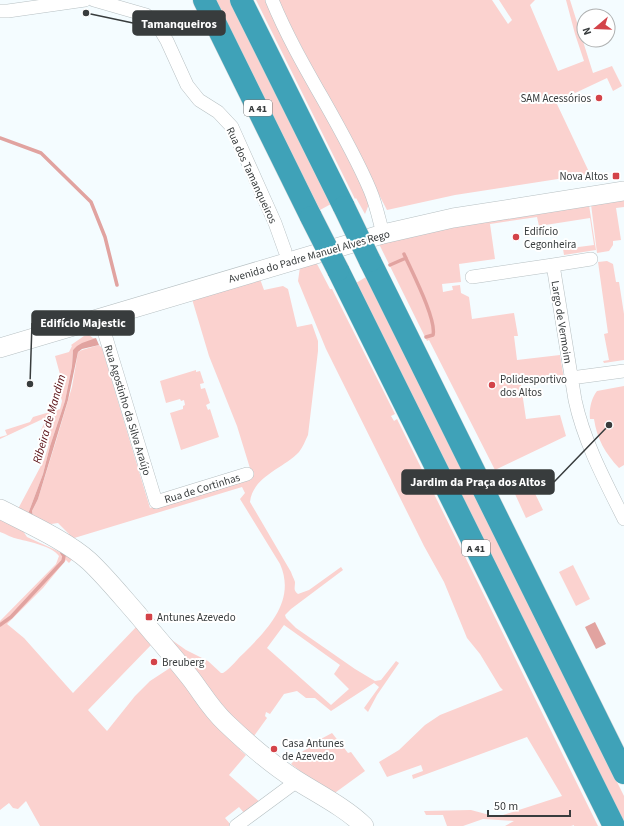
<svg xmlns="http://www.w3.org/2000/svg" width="624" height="826" font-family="'Source Sans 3',sans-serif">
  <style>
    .green { fill: #fbd2cf; fill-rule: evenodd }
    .water { fill: #e1a3a0 }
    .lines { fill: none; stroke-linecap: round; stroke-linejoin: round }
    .stream { stroke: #e1a3a0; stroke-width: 3.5 }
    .street-casing { stroke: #b7c0c3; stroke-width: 14 }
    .secondary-casing { stroke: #b7c0c3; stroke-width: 20 }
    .highway-casing { stroke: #d7d8d8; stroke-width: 23 }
    .street { stroke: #fff; stroke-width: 13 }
    .secondary { stroke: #fff; stroke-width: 19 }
    .highway { stroke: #3fa2b8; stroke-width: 22 }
    .highway-bridge-casing { stroke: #d7d8d8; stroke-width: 23; stroke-linecap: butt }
    .highway-bridge { stroke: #3fa2b8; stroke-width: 22 }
    .poi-dot { fill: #d34349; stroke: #fff; stroke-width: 1.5 }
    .labels { text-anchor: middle; stroke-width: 4; stroke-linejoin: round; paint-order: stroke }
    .shield { fill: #fff; stroke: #747677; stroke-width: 1 }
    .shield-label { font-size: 10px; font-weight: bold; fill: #383c3d }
    .poi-label { font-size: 11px; fill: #383c3d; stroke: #fff; text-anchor: start }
    .street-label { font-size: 11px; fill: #383c3d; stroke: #fff }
    .water-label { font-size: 12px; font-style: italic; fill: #5a1116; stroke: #fff }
    .leader { fill: none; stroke: #383c3d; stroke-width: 1.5 }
    .callout-dot { fill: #383c3d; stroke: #fff; stroke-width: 1.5 }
    .callout { fill: #383c3d; stroke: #383c3d; stroke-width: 1.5 }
    .callout-label { font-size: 12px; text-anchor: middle; font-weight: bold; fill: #fff }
  </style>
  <rect width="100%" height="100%" fill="#f4fcff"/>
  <path class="green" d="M216 0H230L331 204 320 210Z
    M256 0H268L353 162 369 204 365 214 356 198 355 199Z
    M277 0H492L508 24 512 20 499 0H535L530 5 558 71 584 61 575 34 566 0H570L593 73 612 66 622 86 613 91 607 78 556 102 590 174 455 195 387 210Z
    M624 200V207L616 208 621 240 613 241V245L609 251 597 253 591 204Z
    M589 205 596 250 564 255 563 249 594 245 590 218 539 226 537 217 490 224 495 259 459 264 461 282 442 284 443 292 453 290 452 286 460 285 461 293 469 297 472 319 514 313 518 336H514L517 360 560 355 564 379 521 385 526 419 560 415 566 436 495 470 429 340 427 341 379 244 438 229Z
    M607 261 613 264 616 282H619L624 314V360L604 363 603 361 609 360 604 334 608 333 598 262Z
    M316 262 330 289H332L395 414 391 416 394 421 397 419 598 826H574V825L571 826H505L514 821 483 819 463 826H447L443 815H426L424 811 471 810 497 817 562 796 527 737 413 779 412 775 423 771 421 765 387 777 379 762 399 750 425 725 440 715 503 690 500 687 480 654 467 638 444 582 424 546 326 349 298 281 300 267Z
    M366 277 624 796V824L356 283Z
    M260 279 264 290 283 286 288 289 297 327 312 324 318 341V351L308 435C305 441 303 447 299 452 283 469 253 476 250 502L291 572C292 575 294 579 295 582 295 588 293 590 298 594L309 590 341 567 343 570 291 609 285 615 286 618 296 628 355 669 375 681 381 680 396 661 399 663 377 695 368 712 364 708 379 687 374 683 331 711 315 698H306L297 691 284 694 270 714 266 712 265 716 267 718 251 740 221 711 169 638 186 650 208 661 221 673H223C231 668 238 658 245 652 269 628 296 600 280 564L240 499 245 493 242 487 71 539 68 536 69 534 58 523 51 524 33 517 32 511 38 499 56 441 72 387 78 352 82 350 99 345 102 348 150 508 253 478 237 426 209 356 192 299ZM284 625 340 665 334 674 349 689 331 705 267 648Z
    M89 335 93 338H96L73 350 72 366 65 401 50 446 43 474 28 514 18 509 44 460 49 444 41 440 45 432 41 430 47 417 0 439V437L7 435 5 430 30 422 33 417 60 409 62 401 59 390 61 389 58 380 61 378 55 356 69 352 72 346 71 345 84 336Z
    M196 370V372L200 371 204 383 200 384 201 389 205 388 210 403 206 405 208 410 210 409 219 437 181 450 170 413 183 409V406L185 405 184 400 181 401 180 399 166 403 160 381Z
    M624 386V465L619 468C605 453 597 439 594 419H590C589 409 591 399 597 391Z
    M526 475 543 510 526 518 510 483Z
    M0 518 21 528 27 537 60 552 62 554 74 557 69 563 66 560 43 588 7 624 24 638 73 693 138 625 153 643 88 710 107 731 135 696 150 681 173 666 241 745 240 750 246 755 229 775 261 803 245 814 239 807 225 818 231 825 230 826H40L26 801 18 809 13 808 9 803 0 810V621L56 564 59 556C52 546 30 542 18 539 12 538 6 534 0 532Z
    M573 565 590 599 576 606 559 572Z
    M332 733 348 753 351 752 365 771 332 795 291 764 303 751 307 749 306 747Z"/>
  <path class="water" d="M96 338 99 345 82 349 78 352 68 400 38 499 32 511 33 517 28 514 43 474 50 446 65 401 72 366 73 350 77 346 82 343Z
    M595 622 606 644 596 649 585 627Z"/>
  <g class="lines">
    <path class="stream" d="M0 138 41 153 91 202 105 237 117 285
      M404 254C411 270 437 320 433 335L426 337
      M390 265 406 258
      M120 332 123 330 125 326
      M0 625 11 617 63 561 64 556 62 553"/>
    <defs>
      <path id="street" d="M94 0 146 15 158 26 167 41 187 85 199 100 218 112 232 127 275 223 285 251
        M272 0C299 66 342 124 370 190 376 204 379 219 383 234
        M0 11H8L85 0
        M553 265 591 259
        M472 277 553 265 575 400C584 442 605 481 624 519
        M100 318 156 502 247 474
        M571 378 624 371
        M236 826 297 781"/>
      <path id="secondary" d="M0 348 383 234 453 218 624 191
        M0 509C27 523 67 541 89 561 107 578 122 597 138 615 156 637 175 658 192 680 204 696 211 709 226 723 248 744 271 764 296 780 318 794 346 808 364 826"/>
      <path id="highway" d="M204 0 311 217
        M241 0 344 207
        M370 261 624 773
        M338 270 614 826"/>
    </defs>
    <use href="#street" class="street-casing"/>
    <use href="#secondary" class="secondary-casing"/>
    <use href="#highway" class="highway-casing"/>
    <use href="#street" class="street"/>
    <use href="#secondary" class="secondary"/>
    <use href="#highway" class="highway"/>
    <defs>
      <path id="highway-bridge" d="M344 207 370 261
        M311 217 338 270"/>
    </defs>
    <use href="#highway-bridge" class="highway-bridge-casing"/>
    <use href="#highway-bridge" class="highway-bridge"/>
  </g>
  <g class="poi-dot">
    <circle cx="599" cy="98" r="4"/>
    <rect x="612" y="172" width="8" height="8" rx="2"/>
    <circle cx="516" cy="237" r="4"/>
    <circle cx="492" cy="385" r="4"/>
    <rect x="145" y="613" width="8" height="8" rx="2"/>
    <circle cx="154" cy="662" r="4"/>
    <circle cx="274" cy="749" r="4"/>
  </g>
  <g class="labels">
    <g class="shield">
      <rect x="244" y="100" width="28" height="16" rx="3"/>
      <rect x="462" y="540" width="28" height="16" rx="3"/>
    </g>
    <g class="shield-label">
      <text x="258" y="112">A 41</text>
      <text x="476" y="552">A 41</text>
    </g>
    <g class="poi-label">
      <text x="591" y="102" text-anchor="end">SAM Acessórios</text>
      <text x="608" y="180" text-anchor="end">Nova Altos</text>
      <text x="524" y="235">Edifício<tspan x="524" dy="13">Cegonheira</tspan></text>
      <text x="500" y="383">Polidesportivo<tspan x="500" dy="13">dos Altos</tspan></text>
      <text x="157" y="621">Antunes Azevedo</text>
      <text x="162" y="666">Breuberg</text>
      <text x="282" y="747">Casa Antunes<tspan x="282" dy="13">de Azevedo</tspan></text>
    </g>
    <g class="street-label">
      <text transform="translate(252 175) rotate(65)" y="4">Rua dos Tamanqueiros</text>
      <text transform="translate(309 256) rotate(-16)" y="4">Avenida do Padre Manuel Alves Rego</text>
      <text transform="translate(562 322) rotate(81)" y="4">Largo de Vermoim</text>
      <text transform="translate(128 410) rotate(73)" y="4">Rua Agostinho da Silva Araújo</text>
      <text transform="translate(202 488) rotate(-17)" y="4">Rua de Cortinhas</text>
    </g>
    <g class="water-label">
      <text transform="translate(49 419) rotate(-74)" y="4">Ribeira de Mandim</text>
    </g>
  </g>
  <path class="leader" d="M86 13L133 23M30 384L32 323M609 425L554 482"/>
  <g class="callout-dot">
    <circle cx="86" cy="13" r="4"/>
    <circle cx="30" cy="384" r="4"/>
    <circle cx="609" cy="425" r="4"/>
  </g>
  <g class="callout">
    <rect x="133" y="11" width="92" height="24" rx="4"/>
    <rect x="32" y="311" width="102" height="24" rx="4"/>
    <rect x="402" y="470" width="152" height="24" rx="4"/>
  </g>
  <g class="callout-label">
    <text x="179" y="28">Tamanqueiros</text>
    <text x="83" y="327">Edifício Majestic</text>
    <text x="478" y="486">Jardim da Praça dos Altos</text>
  </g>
  <g transform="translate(596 28) rotate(251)"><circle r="19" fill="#ffffff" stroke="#afb1b1"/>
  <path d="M0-3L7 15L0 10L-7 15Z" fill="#d34349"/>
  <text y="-6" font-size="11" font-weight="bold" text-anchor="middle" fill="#383c3d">N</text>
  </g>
  <path d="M488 810v6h82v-6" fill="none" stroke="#383c3d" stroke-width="2"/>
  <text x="494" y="810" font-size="12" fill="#383c3d" stroke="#ffffff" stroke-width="3" paint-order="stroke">50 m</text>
</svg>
